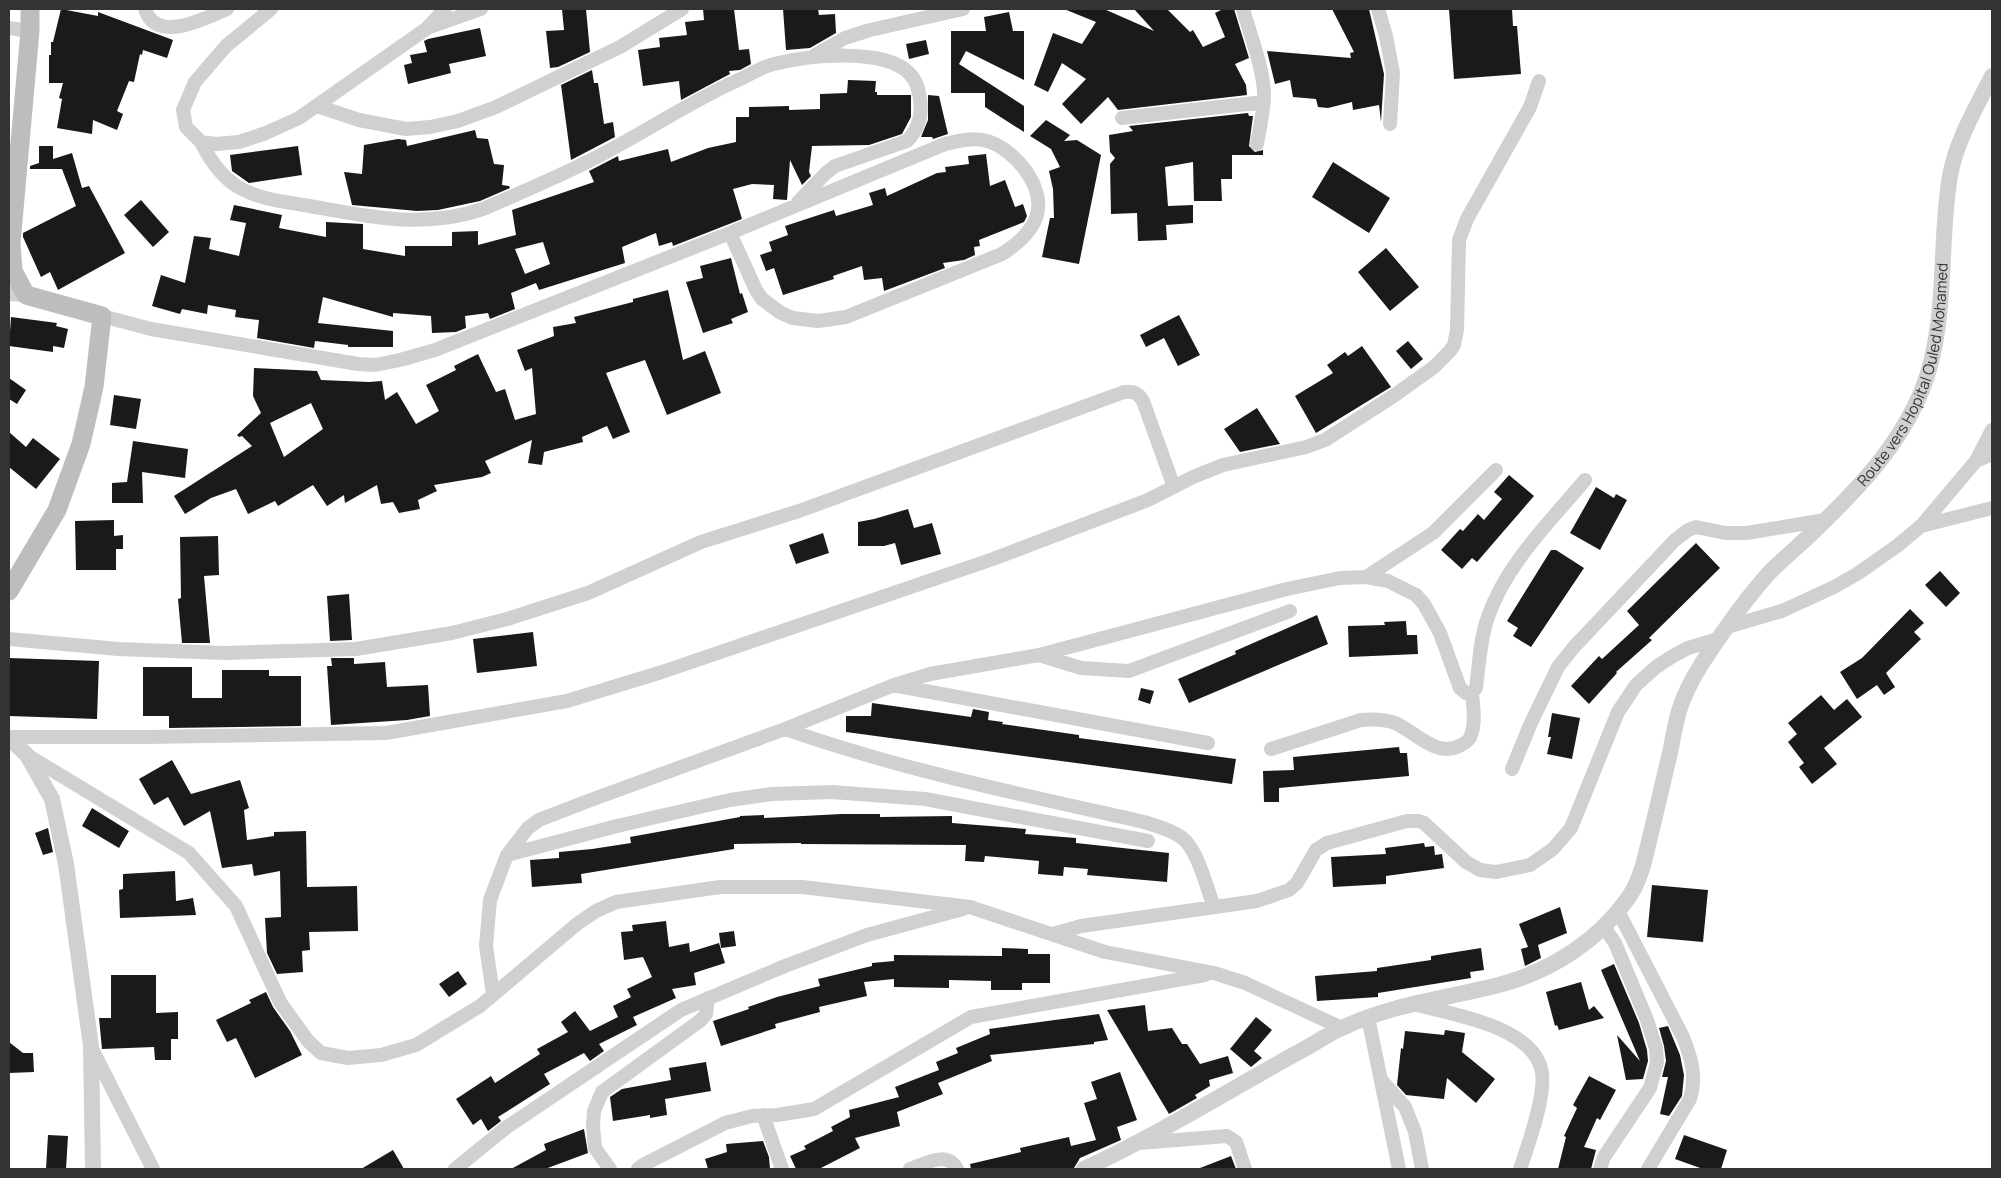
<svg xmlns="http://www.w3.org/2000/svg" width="2001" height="1178" font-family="Manrope,sans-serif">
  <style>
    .building { fill: #1a1a1a; fill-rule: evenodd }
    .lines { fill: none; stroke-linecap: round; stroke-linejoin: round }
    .minor { stroke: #d0d0d0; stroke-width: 14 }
    .tertiary { stroke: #d0d0d0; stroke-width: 16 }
    .secondary { stroke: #bdbdbd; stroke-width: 19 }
    .labels { text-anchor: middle; stroke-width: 5; stroke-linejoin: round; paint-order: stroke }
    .street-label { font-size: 15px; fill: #333; stroke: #fff }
  </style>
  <rect width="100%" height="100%" fill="#fff"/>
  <path class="building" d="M61 9 98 16V12L173 40 167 58 143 50 142 55 140 54 134 82 129 81 117 111 123 114 117 130 93 120 92 134 57 128 62 99 59 98 63 83H49V55H51V42H53Z
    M562 9H586L590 52 558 67 550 68 546 31 564 30Z
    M703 9H734L739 50 749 49 751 64 740 70 729 71 730 74 681 100 679 81 643 86 638 50 660 47 659 38 687 35 685 22 704 20Z
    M783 9H818L819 15 835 14 836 33 810 48 786 50Z
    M1064 9H1104L1154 31 1134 9H1167L1190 32 1193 30 1203 47 1225 37 1215 13 1223 9H1234L1249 58 1235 64 1246 85 1247 95 1118 110 1108 97 1081 124 1062 104 1086 79 1062 63 1048 92 1034 85 1053 33 1082 44 1096 22Z
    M1332 9H1369L1384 74 1381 122 1379 105 1353 110 1352 102 1328 108 1318 107 1316 99 1293 97 1290 80 1275 84 1267 51 1351 58 1350 53 1354 52Z
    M1449 9H1512L1513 26H1517L1521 74 1454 79Z
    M1009 12 1013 31H1024V80L966 51 959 64 1024 106V132L985 107V93H951V31H986L984 17Z
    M480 28 486 56 449 64 451 73 408 84 404 65 412 63 410 55 427 52 424 41 428 39Z
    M926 40 929 54 909 59 906 44Z
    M592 70 594 83H598L604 124 613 122 615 137 571 160 561 85Z
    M848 80 876 81 875 92H877V95H911V117L902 134 869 145 812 146 809 172 811 176 802 185 790 160 787 200 773 199 774 185 752 184 733 189 742 219 673 246 672 242 659 246 656 233 622 247 625 263 539 290 536 283 511 293 515 309 490 319 488 313 465 316 466 328 456 332 432 333 431 316 393 313V317L323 297 318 323 393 331V347H348V345L315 341 314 348 257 338 259 320 235 317 236 310 208 305 207 314 182 309 180 314 152 306 161 275 185 283 194 236 211 238 209 249 239 256 246 223 230 220 234 205 282 215 279 228 326 237V222L363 224V249L405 256V246H452V232L478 231V245L516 235 512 210 594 182 589 171 618 156 619 161 668 149 671 162 708 148 736 142V117H749V107L789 106V110L820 109V94L847 93ZM543 242 550 264 525 274 515 249Z
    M928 95 939 96 948 134 933 139 932 137H921L928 120Z
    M1248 113 1249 116H1253L1249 146 1255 152 1263 150V155H1232V179H1221L1222 201H1194L1193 162 1165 167 1168 206 1193 205V223L1166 225 1167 240 1138 241 1137 213 1111 214 1110 164 1115 158 1110 152 1109 135 1133 131 1129 126Z
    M1046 120 1070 135 1064 141 1077 140 1101 155 1079 264 1042 257 1050 218H1054L1053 189 1049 171 1060 167 1051 149 1030 136Z
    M475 130 477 138 488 139 494 164 504 165 502 185 509 186 510 188 480 201 438 210 417 211 352 205 344 172 362 174 364 145 398 139 406 140 407 146Z
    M39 146H53V159L72 153 82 188 89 186 125 253 58 290 50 272 41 277 23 237V233L76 206 62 169H30V166L39 163Z
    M298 146 302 175 249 183 232 171 230 155Z
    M986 154 990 186 1005 180 1015 207 1023 204 1027 216 1024 222 979 240 980 246 974 247 975 255 964 260 943 263 945 268 884 291 882 278 864 280 862 266 833 276 834 279 783 295 774 268 766 271 760 255 772 251 769 242 788 235 785 226 834 210 836 216 873 205 869 193 885 188 887 196 937 173 946 172 945 167 969 164 968 156Z
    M1333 162 1390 198 1369 233 1312 197Z
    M141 200 169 232 153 247 124 215Z
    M1386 248 1419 287 1390 311 1358 272Z
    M731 258 740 294 742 293 748 312 731 319 733 323 703 333 686 282 703 278 700 266Z
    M668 290 683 360 705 351 721 393 667 415 645 360 606 373 630 432 613 439 607 426 582 437 583 442 544 452 542 465 528 463 532 440 485 461 491 473 482 477 434 485 437 491 418 500 420 509 399 513 393 502 381 504 377 485 345 503 344 495 327 506 313 485 278 506 275 501 248 514 236 489 211 498 185 514 174 496 252 446 242 436 239 437 237 435 261 413 253 396 254 368 317 371 321 380 369 382 382 381 385 400 397 392 416 424 439 411 426 385 456 370 454 366 478 354 496 392 505 389 515 420 536 414 532 368 525 371 517 350 554 336 553 327 576 323 574 317 633 302V299ZM311 403 323 429 284 457 270 423Z
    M1179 315 1200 355 1178 366 1164 338 1146 347 1140 335Z
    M11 317 57 323 56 326 68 329 64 348 53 346V352L9 346Z
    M1408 341 1423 359 1411 369 1396 351Z
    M1362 346 1391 387 1316 433 1295 396 1333 373 1327 365 1345 352 1348 356Z
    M9 378 26 390 17 404 9 399Z
    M114 395 141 399 136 429 110 425Z
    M1257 408 1280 444 1240 452 1224 429Z
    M9 432 26 447 33 438 60 459 36 489 9 467Z
    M133 441 188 449 185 478 142 472 143 503H112V483L127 482Z
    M1509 475 1534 496 1477 562 1472 558 1462 569 1441 550 1460 529 1463 531 1478 514 1484 520 1502 499 1494 492Z
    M1596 487 1614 498 1616 494 1627 500 1600 550 1570 533Z
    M908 509 914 528 932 523 941 554 901 565 895 543 884 546H858V522L874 519Z
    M114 520V536L123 535V549H116V570H76L75 521Z
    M823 533 829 553 796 564 789 545Z
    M218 536 219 575 204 576 210 643H182L178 599 181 598 180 537Z
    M1696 543 1720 568 1649 638 1652 640 1616 672 1617 673 1589 704 1571 686 1599 656 1602 659 1639 625 1627 611Z
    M1551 550H1556L1584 568 1531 647 1513 636 1518 628 1507 621Z
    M1940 571 1960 593 1946 607 1925 585Z
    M349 594 352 640 330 641 327 596Z
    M1910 609 1924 623 1914 632 1921 639 1886 673 1895 687 1884 695 1877 685 1857 699 1840 672 1862 658Z
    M1317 615 1328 644 1189 703 1178 679 1236 654 1235 651Z
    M1406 621 1407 635H1417L1418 654 1349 657 1348 626 1385 625 1384 622Z
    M533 632 537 666 477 673 473 639Z
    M9 658 99 661 97 719 9 716Z
    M331 658H354V664L385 662 387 687 428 685 430 716 407 720 331 725 327 666H332Z
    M143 667H192V698H222V670H269V676H301V726L169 728V716H143Z
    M1141 688 1154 691 1150 704 1138 700Z
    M1821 695 1834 710 1847 699 1862 717 1824 748 1837 764 1812 784 1799 767 1804 763 1788 742 1797 734 1788 723Z
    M872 703 971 717 973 709 989 712 988 720 1003 722 1002 724 1079 735V738L1236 759 1232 784 846 732V716H871Z
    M1552 713 1580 718 1572 759 1547 754 1551 737H1548Z
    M1399 747 1400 753H1407L1409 776 1279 788V802H1264L1263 771 1294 770 1293 757Z
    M172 760 191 794 240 780 249 808 244 810 247 840 274 836V832L306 831 307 887 357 886 358 931 309 932 310 950 302 951 303 972 277 974 267 953 265 918 281 917 280 871 254 876 252 864 222 868 210 811 184 826 168 797 154 805 139 779Z
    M92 808 129 831 119 848 82 826Z
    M842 814H880V817L952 816V823L1026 829 1025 834 1076 838V843L1169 853 1167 882 1087 875 1088 869 1064 867 1063 876 1038 874 1039 861 985 856 984 862 965 861 966 845 801 844V843L734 844V849L581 874 582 883 532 887 530 860 559 858V852L592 849 631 843 630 837 740 817V816L764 815V818Z
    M48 828 53 852 43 855 35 833Z
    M1424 843 1425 847 1434 846 1435 855 1442 854 1444 868 1386 876V884L1333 887 1331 857 1386 854 1385 848Z
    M175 871 176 901 193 898 196 915 120 918 119 890 123 889V874Z
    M1652 885 1708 890 1703 942 1647 937Z
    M1560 907 1567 933 1538 945 1541 958 1525 966 1521 949 1528 947 1519 924Z
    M666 921 669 947 689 943 690 952 719 943 725 963 694 973 696 985 672 989 676 998 633 1017 637 1025 599 1044 604 1051 590 1061 584 1053 544 1074 550 1084 498 1117 501 1121 488 1131 481 1119 473 1125 456 1099 491 1076 495 1083 540 1054 537 1049 568 1032 561 1022 575 1011 590 1031 618 1017 613 1006 631 997 627 989 652 977 643 957 624 960 621 932 633 931 632 925Z
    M734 931 736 946 721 948 719 933Z
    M1002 948 1028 949V954H1050V983H1022V990H991V981L949 980V988L894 987V979L864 982 867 996 819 1007 820 1012 775 1024 776 1028 721 1046 713 1021 749 1009 748 1007 777 997 820 986 818 979 872 966V963L894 961V955L1002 956Z
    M1481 948 1484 970 1470 972 1471 978 1378 993V997L1317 1001 1315 976 1377 971V968L1431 960V956Z
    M1614 964 1639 1023 1647 1050 1648 1061 1643 1079 1626 1080 1617 1035 1640 1061 1601 970Z
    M458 971 467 984 449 997 439 984Z
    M111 975H156V1013L178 1012V1039H171V1060H155L154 1047 102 1049 99 1018H111Z
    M1581 982 1589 1010 1594 1006 1604 1018 1559 1030 1557 1025 1555 1026 1546 992Z
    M266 992 273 1007 290 1031 302 1055 255 1078 236 1038 227 1042 216 1020 251 1003 249 1000Z
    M1145 1005 1148 1031 1172 1028 1182 1044H1187L1200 1064 1228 1056 1233 1073 1209 1080 1210 1086 1195 1095 1197 1098 1169 1114 1107 1010Z
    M1099 1014 1108 1040 1094 1042V1044L990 1055 992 1061 938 1083 943 1094 897 1112 900 1126 855 1138 860 1148 819 1169H796L790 1156 806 1149 804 1146 833 1131 831 1127 850 1117 849 1110 899 1097 895 1087 939 1070 936 1062 958 1053 956 1048 990 1034 989 1029Z
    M1256 1017 1272 1030 1254 1051 1262 1058 1251 1067 1230 1049Z
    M1668 1026 1680 1055 1684 1075 1682 1096 1669 1116 1660 1114 1668 1077H1662L1666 1061 1664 1046 1659 1028Z
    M1445 1030 1465 1033 1462 1052 1495 1079 1476 1103 1447 1078 1444 1099 1406 1095 1397 1085 1401 1048 1403 1049 1405 1031 1444 1035Z
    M9 1042 23 1053H33L34 1072 9 1073Z
    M706 1062 711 1091 665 1099 667 1115 650 1118V1115L613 1121 610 1097 622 1089 671 1080 669 1068Z
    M1120 1072 1137 1120 1117 1127 1121 1140 1080 1158 1074 1168 1071 1169H971L970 1164 1021 1152 1020 1148 1069 1137 1071 1146 1096 1140 1084 1103 1097 1099 1091 1082Z
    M1589 1076 1616 1090 1600 1120 1597 1118 1584 1147 1596 1150 1591 1169H1558L1566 1137 1564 1136 1577 1108 1573 1105Z
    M584 1129 588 1153 545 1169H511L546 1150 544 1144Z
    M48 1135 68 1136 66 1169H46Z
    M1684 1135 1727 1150 1721 1169H1703L1675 1159Z
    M763 1141 769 1157 770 1169H708L705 1159 727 1152 726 1144Z
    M393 1150 404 1169H361Z
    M1231 1156 1236 1169H1200V1168Z"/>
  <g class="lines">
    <path class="minor" d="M145 9C156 44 204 19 227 9
      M271 9 226 46 195 82 183 110 186 127 201 142 216 144 239 142 266 133 299 118 426 29 445 9
      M1243 9C1250 34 1263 67 1264 93 1264 110 1260 127 1257 144
      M1378 9 1386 36 1393 73 1390 124
      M430 27 481 9
      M9 28 30 31
      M815 55 845 38 870 30 963 9
      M317 106 359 120 406 129 430 127 458 121 496 107 620 47 682 9
      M1122 118 1264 102
      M201 142C210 160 222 178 240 188 261 200 287 202 310 206 370 217 423 229 483 209 518 194 553 179 587 162 638 137 684 105 736 81 748 76 761 67 774 64 807 56 841 53 875 58 896 62 915 70 919 93 923 111 920 128 907 141L835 166 826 173 798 202
      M9 294 26 295
      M102 316 151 329 358 364 375 365 400 360 435 350 730 233 945 144C958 141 973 137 987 141 1015 149 1047 188 1036 218 1030 234 1016 245 1002 254L846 317 818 321 793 318 781 313 762 299 756 290 730 233
      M1976 461 1992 430
      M1921 526 1992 508
      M1366 577 1433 533 1496 470
      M1727 627 1782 611 1834 587 1857 574 1897 546 1921 526 1976 461 1992 454
      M9 639 118 649 225 653 356 649 452 633 507 619 588 593 701 542 799 511 1124 392C1134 391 1138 393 1143 401L1174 487
      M1039 655 1081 668 1129 671 1290 611
      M898 686 1208 743
      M785 729C902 770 1024 795 1144 822 1156 826 1170 829 1181 837 1198 849 1206 886 1214 907
      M9 737H147L386 733 567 701 662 672 993 559 1148 500 1193 477 1223 465 1306 447 1325 440 1392 397 1434 367 1450 351 1454 345 1457 330 1459 240 1467 219 1530 107 1539 81
      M1271 749 1361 720C1373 719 1384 719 1395 723 1416 732 1437 759 1461 745 1465 743 1470 740 1471 735 1476 722 1473 706 1472 693
      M27 755 189 853 236 906 280 1002 308 1041 321 1053 348 1058 381 1055 416 1045 480 1006 577 924 596 911 616 902 720 887H802L970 907 1105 952 1214 973 1245 983 1342 1028
      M1512 769 1530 725 1558 667 1574 647 1675 540 1688 530 1696 527 1725 533H1747L1825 520
      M507 855 617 826 730 800 772 794 832 792 925 799 1148 841
      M1618 911 1683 1037C1691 1057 1697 1077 1690 1099L1648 1169
      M1053 934 1081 926 1257 901 1289 890 1297 883 1316 850 1327 843 1407 821H1418L1424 823 1466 862 1480 870 1496 872 1530 865 1553 849 1571 828 1618 712 1636 685 1656 667 1673 656 1688 648 1718 639
      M493 994 486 946 490 900 507 855 528 828 539 820 588 801 785 729 894 685 930 674 1039 655 1287 589 1340 578 1366 577 1388 581 1416 595 1424 604 1440 633 1460 688 1466 693H1472L1476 688C1479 665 1480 639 1488 617 1506 564 1550 522 1585 480
      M1413 1004C1450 1014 1529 1025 1541 1068 1548 1090 1528 1146 1520 1169
      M1368 1017 1399 1169
      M91 1047 153 1169
      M1382 1081 1405 1107 1415 1132 1422 1169
      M763 1115 782 1169
      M1139 1143 1227 1136 1236 1142 1245 1169
      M455 1169 507 1127 681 1010 785 966 867 935 963 909
      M610 1169 595 1148 593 1126 594 1111 602 1092 701 1020 706 1014 708 998
      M638 1169 643 1165 725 1123 752 1116 777 1115 814 1109 971 1017 1205 975
      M910 1169C925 1164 947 1150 957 1169
      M1600 1169 1604 1157 1650 1088 1657 1062 1656 1048 1647 1020 1615 943 1604 927"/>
    <g class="tertiary">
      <path d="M9 738 27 755 52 799 66 864 91 1046 93 1169"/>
      <path id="s1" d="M1084 1169C1157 1135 1225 1093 1295 1054 1311 1046 1326 1035 1342 1028 1394 1003 1452 998 1506 983 1553 969 1597 941 1626 901 1640 883 1645 859 1650 837 1657 809 1663 781 1670 753 1673 739 1675 723 1680 708 1689 680 1709 652 1726 628 1739 609 1754 590 1769 573 1782 560 1796 548 1809 536 1854 493 1898 449 1922 390 1949 323 1938 246 1950 176 1956 141 1976 108 1992 76"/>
    </g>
    <path class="secondary" d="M9 591 57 510 81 444 94 387 102 316 26 295 13 271 11 243 30 31V9"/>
  </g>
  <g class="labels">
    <g class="street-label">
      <text dy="5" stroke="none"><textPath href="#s1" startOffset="1225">Route vers Hopital Ouled Mohamed</textPath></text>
    </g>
  </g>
  <rect width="2001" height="1178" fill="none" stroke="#333333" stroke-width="20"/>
</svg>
